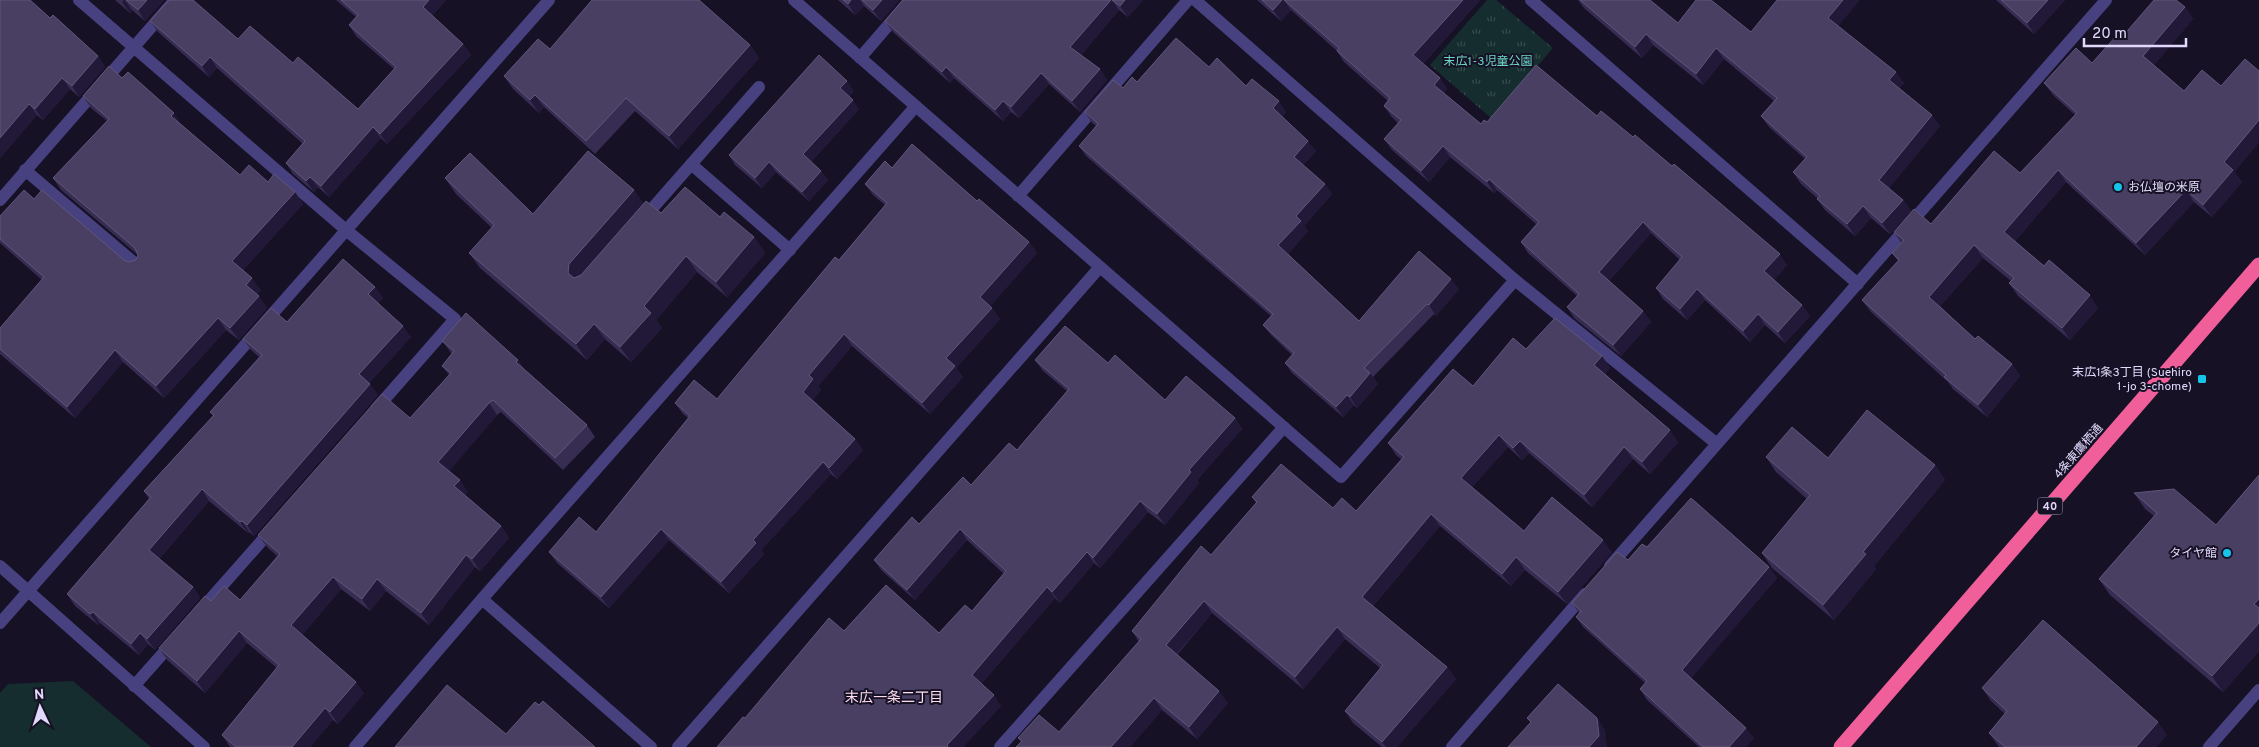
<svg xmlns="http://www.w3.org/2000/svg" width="2259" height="747" font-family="Overpass,'Noto Sans JP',sans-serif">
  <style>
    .grass { fill: #152d2e }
    .park { fill: url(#park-tufts) }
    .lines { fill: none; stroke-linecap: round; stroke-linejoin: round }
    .lane { stroke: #484180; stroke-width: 12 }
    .street { stroke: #484180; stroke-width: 12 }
    .highway { stroke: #f05f9a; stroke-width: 15 }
    .wall { fill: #372c51 }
    .shaded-wall { fill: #221938 }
    .building { fill: #493f63; stroke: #61577b }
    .poi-dot { fill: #17c4e9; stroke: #161125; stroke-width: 2 }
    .labels { text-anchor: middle; stroke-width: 4; stroke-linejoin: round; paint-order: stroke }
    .shield { fill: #161125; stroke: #a39dbb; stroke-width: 1 }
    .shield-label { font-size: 11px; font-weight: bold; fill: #e0d9fb }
    .park-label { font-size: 12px; fill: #6bd5c3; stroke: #161125 }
    .poi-label { font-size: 12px; fill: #e0d9fb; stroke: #161125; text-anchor: end }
    .street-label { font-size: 12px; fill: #e0d9fb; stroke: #161125 }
    .neighbourhood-label { font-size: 14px; fill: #fcdbed; stroke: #161125 }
  </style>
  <defs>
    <pattern id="park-tufts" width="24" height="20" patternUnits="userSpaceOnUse" patternTransform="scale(1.25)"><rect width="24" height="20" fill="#152d2e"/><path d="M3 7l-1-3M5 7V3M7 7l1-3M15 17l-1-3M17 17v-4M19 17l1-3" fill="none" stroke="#374b4d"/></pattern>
  </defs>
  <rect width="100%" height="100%" fill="#161125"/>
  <path class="grass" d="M73 681 151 747H0V693L8 684Z"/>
  <path class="park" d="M1487 0H1496L1553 48 1492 119 1430 65Z"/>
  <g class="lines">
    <path class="lane" d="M691 164 790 250
      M25 170 138 266
      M643 219 759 87"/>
    <path class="street" d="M79 0 346 230 455 319 376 409
      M794 0 1341 477 1515 280
      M1195 0 1515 280 1717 444
      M1531 0 1858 284
      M860 58 910 0
      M1018 196 1188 0
      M0 200 175 0
      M0 566 204 747
      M1610 566 2106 0
      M482 599 651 747
      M199 612 273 528
      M0 623 549 0
      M134 686 174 641
      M355 747 482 599 916 106
      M678 747 1100 267
      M1000 747 1284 427
      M1452 747 1585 594
      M2209 747 2259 690"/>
    <path class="highway" d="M1841 747 2259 265"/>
  </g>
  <path class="wall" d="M0 0 50 18 98 56 105 67 79 97 70 89 43 120 37 115 0 158Z
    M115 0H164L145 21 132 10 130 13Z
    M336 0H446L432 16 463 44 471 55 387 144 381 138 329 197 318 187 314 192 293 174 286 163 303 144 217 68 209 77 158 32 150 21 238 39 293 63 358 109 394 69 356 36 349 25 356 17Z
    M838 0H899L881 21 864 6 855 15Z
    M903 0H1143L1128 17 1119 10 1081 55 1100 69 1107 80 1080 112 1049 84 1019 118 1011 112 1003 121 954 78 950 83 893 32 885 21Z
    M1257 0H1480L1423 64 1440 78 1447 89 1444 93 1481 124 1487 122 1597 116 1787 265 1774 280 1802 305 1810 316 1785 343 1765 325 1750 342 1705 300 1687 320 1663 299 1656 288 1680 260 1651 233 1609 281 1643 311 1651 322 1621 356 1574 318 1567 307 1577 296 1528 253 1521 242 1536 224 1497 190 1494 193 1450 157 1429 182 1392 150 1384 139 1398 123 1391 116 1384 106 1388 101 1344 62 1337 51 1291 10 1281 21Z
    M1578 0H1650L1678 23 1751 32 1838 26 1904 83 1899 88 1940 126 1889 188 1903 200 1911 211 1890 234 1871 218 1855 236 1825 210 1817 199V198L1801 184 1793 172 1805 159 1769 127 1761 116 1774 101 1724 59 1703 85 1653 45 1642 58 1584 8Z
    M1996 0H2065L2034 34Z
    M2185 7 2193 19 2154 65 2184 91 2221 86 2259 71V142L2234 172 2242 182 2212 217 2194 202 2145 255 2066 182 2015 241 2044 266 2098 308 2070 340 2018 296 2009 283 2011 281 1983 258 1940 306 1975 339 2012 364 2020 376 1987 417 1953 389 1948 382 1871 312 1862 300 1898 261 1892 253 1901 243 1894 232 1931 224 2020 173 2075 115 2053 95 2044 83 2092 63 2122 37Z
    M750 45 759 58 678 149 635 111 595 154 544 107 539 113 513 89 504 76 550 49Z
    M1209 67 1246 86 1286 112 1282 117 1316 151 1303 165 1325 184 1332 194 1304 226 1308 231 1288 254 1359 321 1459 289 1436 316 1434 314 1373 377 1378 384 1357 408 1354 405 1343 417 1292 373 1285 363 1292 355 1271 335 1263 325 1271 316 1086 156 1079 146 1096 126 1092 123 1085 112 1123 88 1137 82Z
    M122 78 182 125 240 175 268 182 295 192 303 204 243 270 261 290 257 294 267 308 239 340 226 330 164 398 123 362 75 418 0 354V328L42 280 0 243V216L34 199 124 260 129 262 136 260 138 255 61 190 53 178 107 121 91 108 83 96Z
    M854 91 849 96 859 109 811 162 821 171 828 180 809 201 776 172 762 188 735 165 729 155Z
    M892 168 977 201 1029 242 1037 253 990 306 1000 319 956 368 963 377 930 414 852 346 818 386 821 390 813 400 855 439 863 450 837 479 831 474 761 550 764 554 729 593 669 540 609 608 557 563 549 552 596 532 688 418 683 414 675 403 717 399 839 260 885 205 873 195 865 184Z
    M445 178 533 214 634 190 643 204 661 213 720 217 754 237 765 253 727 297 697 272 656 320 662 328 631 362 605 339 587 360 480 268 469 253 492 228 456 194Z
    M375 287 383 298 378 303 411 337 369 383 378 395 254 536 249 532 248 533 209 501 159 559 193 587 200 598 155 650 148 644 139 655 100 623 98 625 75 606 67 594 149 499 144 491 213 416 210 412 259 357 251 350 243 339Z
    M442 341 518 360 524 369 587 425 595 437 563 470 501 412 497 415 449 471 468 492 465 495 501 526 509 538 480 571 475 567 429 625 386 591 370 611 341 589 302 635 364 693 338 724 333 720 310 747H230L222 735 277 668 247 643 205 693 167 660 159 648 211 601 240 600 277 556 267 547 258 535 410 418 449 375 442 366 452 354Z
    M1526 349 1602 356 1610 368 1605 374 1678 442 1650 474 1633 459 1592 507 1529 453 1522 460 1508 447 1472 487 1524 531 1612 552 1567 604 1525 570 1511 586 1440 526 1373 606 1447 667 1456 679 1397 747H1382L1353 723 1345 711 1380 668 1345 639 1303 689 1212 613 1177 655 1228 703 1197 739 1162 710 1130 747H1016L1021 742 1018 738 1059 732 1139 642 1132 631 1211 555 1256 503 1252 497 1333 508 1356 511 1401 459 1396 455 1388 443 1473 386Z
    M1035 360 1108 363 1165 400 1235 418 1242 429 1197 480 1199 483 1165 525 1148 512 1100 568 1094 563 1060 603 1055 598 981 684 1001 706 963 747H717L745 718 844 631 939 633 972 611 1004 574 967 540 915 600 882 571 874 560 919 524 1017 450 1067 391 1043 371Z
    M1766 457 1828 458 1935 465 1945 480 1874 566 1876 569 1834 620 1772 568 1762 553 1807 499 1776 472Z
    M2259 475V651L2223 692 2110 595 2099 579 2154 516 2145 509 2134 493 2216 525Z
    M1647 547 1769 567 1777 578 1691 678 1754 738 1746 747H1699L1647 700 1640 689 1645 683 1583 627 1576 617 1579 613 1572 603 1628 560Z
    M1982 688 2167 735 2156 747H1999L1989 733 2005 714 1991 701Z"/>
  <path class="shaded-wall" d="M124 0H125L132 10 130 13 122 2Z
    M147 0H164L145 21 138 10Z
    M429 0H446L430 18 423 7Z
    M851 0H860L864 6 855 15 848 4Z
    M882 0H899L881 21 873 10Z
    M1111 0H1112L1119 10 1078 58 1070 47Z
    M1125 0H1143L1128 17 1120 6Z
    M1282 0H1284L1291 10 1281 21 1273 10Z
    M1463 0H1480L1421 66 1413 55Z
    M1843 0H1860L1836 29 1828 18Z
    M2048 0H2065L2034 34 2027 23Z
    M2185 7 2193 19 2152 68 2143 56Z
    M1646 34 1653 45 1642 58 1635 47Z
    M463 44 471 55 387 144 380 134Z
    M750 45 759 58 678 149 669 136Z
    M1716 48 1724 59 1703 85 1696 74Z
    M98 56 105 67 79 97 72 86Z
    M210 57 217 68 209 77 202 66Z
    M946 67 954 78 950 83 942 72Z
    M1100 69 1107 80 1080 112 1072 101Z
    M1896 72 1904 83 1897 91 1889 80Z
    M1041 73 1049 84 1019 118 1011 107Z
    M62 78 70 89 43 120 35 109Z
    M1440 78 1447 89 1442 96 1434 85Z
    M847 81 854 91 847 98 840 88Z
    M535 95 544 107 539 113 530 100Z
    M853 100 859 109 809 164 803 154Z
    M1003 101 1011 112 1003 121 995 110Z
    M1279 101 1286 112 1280 119 1273 108Z
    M29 104 37 115 0 158V138Z
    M174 113 182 125 179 128 171 116Z
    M1932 115 1940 126 1887 191 1879 180Z
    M2259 120V142L2234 172 2242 182 2212 217 2203 205 2224 162Z
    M373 127 381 138 329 197 321 186Z
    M1308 141 1316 151 1301 168 1294 157Z
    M1443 146 1450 157 1429 182 1421 171Z
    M769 162 776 172 762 188 755 178Z
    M2058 170 2066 182 2012 244 2004 232Z
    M821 171 828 180 809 201 802 192Z
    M310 177 318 187 314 192 306 181Z
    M1489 179 1497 190 1494 193 1487 182Z
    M1325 184 1332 194 1304 226 1308 231 1286 256 1278 245 1296 216Z
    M634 190 645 205 579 288 568 273 569 264Z
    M2186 190 2194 202 2145 255 2136 243Z
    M295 192 303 204 241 272 232 261Z
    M1903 200 1911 211 1890 234 1882 223Z
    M1863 206 1871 218 1855 236 1847 224Z
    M1643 222 1651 233 1607 283 1599 272Z
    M754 237 765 253 727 297 716 282Z
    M1029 242 1037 253 988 309 980 297Z
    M1974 245 1983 258 1937 309 1929 297Z
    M1780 254 1787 265 1772 282 1764 271Z
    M686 256 697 272 656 320 662 328 631 362 620 347 644 306Z
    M252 278 261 290 254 297 246 285Z
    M1451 279 1459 289 1436 316 1429 305Z
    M375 287 383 298 376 305 368 294Z
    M1697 289 1705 300 1687 320 1680 309Z
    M2090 295 2098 308 2070 340 2062 328Z
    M259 296 267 308 239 340 230 328Z
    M1802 305 1810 316 1785 343 1778 332Z
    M992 308 1000 319 956 368 963 377 930 414 922 403 946 358Z
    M1643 311 1651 322 1621 356 1613 345Z
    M1758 314 1765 325 1750 342 1743 331Z
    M218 318 226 330 164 398 156 386Z
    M594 324 605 339 587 360 576 344Z
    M403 326 411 337 367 385 359 374Z
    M844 334 852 346 818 386 821 390 811 403 803 392 809 375Z
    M115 350 123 362 75 418 67 407Z
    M1602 356 1610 368 1602 377 1594 365Z
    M518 360 526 372 516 362Z
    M2012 364 2020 376 1987 417 1978 405Z
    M1370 373 1378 384 1357 408 1350 397Z
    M370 384 378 395 254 536 247 525Z
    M1347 395 1354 405 1343 417 1336 407Z
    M489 403 497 415 447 474 438 462Z
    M1235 418 1242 429 1197 480 1199 483 1165 525 1157 514 1189 470Z
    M1670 430 1678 442 1650 474 1642 462Z
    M1499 435 1508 447 1470 490 1461 478Z
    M855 439 863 450 837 479 829 468Z
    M1520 441 1529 453 1522 460 1513 448Z
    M1624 447 1633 459 1592 507 1584 495Z
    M823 462 831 474 761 550 764 554 729 593 721 582 753 540Z
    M1935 465 1945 480 1874 566 1876 569 1834 620 1823 605 1863 552Z
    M460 480 468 492 463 498 454 486Z
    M202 489 209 501 157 561 149 550Z
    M1140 501 1148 512 1100 568 1093 558Z
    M1431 514 1440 526 1370 609 1362 597Z
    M242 521 249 532 248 533 240 522Z
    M501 526 509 538 480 571 472 559Z
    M661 529 669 540 609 608 601 597Z
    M960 529 967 540 915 600 907 590Z
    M1603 540 1612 552 1567 604 1558 592Z
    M1087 552 1094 563 1060 603 1052 592Z
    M466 555 475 567 429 625 421 613Z
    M1516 557 1525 570 1511 586 1502 574Z
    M1769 567 1777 578 1689 681 1682 670Z
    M333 577 341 589 300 637 291 625Z
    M377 579 386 591 370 611 362 599Z
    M193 587 200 598 155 650 147 639Z
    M1047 587 1055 598 979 686 972 675Z
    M2259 599V611L2254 604Z
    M1204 601 1212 613 1174 657 1166 645Z
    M93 612 100 623 98 625 90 614Z
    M2259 623V651L2223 692 2212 676Z
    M1337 627 1345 639 1303 689 1295 677Z
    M239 631 247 643 205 693 197 681Z
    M140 633 148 644 139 655 131 644Z
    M1447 667 1456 679 1397 747H1386L1382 742Z
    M356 682 364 693 338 724 330 712Z
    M1219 691 1228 703 1197 739 1189 727Z
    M994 695 1001 706 963 747H948L947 745Z
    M1154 698 1162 710 1130 747H1111Z
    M325 708 333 720 310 747H292Z
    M1597 718 1605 730 1607 747H1589Z
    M2158 722 2167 735 2156 747H2136Z
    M1746 728 1754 738 1746 747H1729Z"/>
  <path class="building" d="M0 0H30L50 18 53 15 98 56 72 86 62 78 35 109 29 104 0 138Z
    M126 0H147L138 10Z
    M169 0H193L238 39 250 26 293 63 298 57 358 109 396 67 349 25 358 15 341 0H429L423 7 463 44 380 134 373 127 321 186 310 177 306 181 286 163 305 141 210 57 202 66 150 21Z
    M592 0H699L750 45 669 136 626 98 586 141 535 95 530 100 504 76 538 39 550 49Z
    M843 0H851L848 4Z
    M862 0H882L873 10Z
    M903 0H1111L1070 47 1100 69 1072 101 1041 73 1011 107 1003 101 995 110 946 67 942 72 885 21Z
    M1112 0H1125L1120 6Z
    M1262 0H1282L1273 10Z
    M1284 0H1463L1413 55 1440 78 1434 85 1481 124 1484 120 1487 122 1536 65 1597 116 1601 111 1633 137 1635 135 1672 166 1674 164 1780 254 1764 271 1802 305 1778 332 1758 314 1743 331 1697 289 1680 309 1656 288 1682 257 1643 222 1599 272 1643 311 1613 345 1567 307 1579 294 1521 242 1539 222 1489 179 1487 182 1443 146 1421 171 1384 139 1401 120 1384 106 1390 98 1337 51 1339 48Z
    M1580 0H1650L1678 23 1696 0H1711L1751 32 1777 0H1843L1828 18 1896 72 1889 80 1932 115 1879 180 1903 200 1882 223 1863 206 1847 224 1817 199 1820 196 1793 172 1807 157 1761 116 1777 98 1716 48 1696 74 1646 34 1635 47Z
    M2001 0H2048L2027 23Z
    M2154 0H2176L2185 7 2143 56 2184 91 2202 70 2221 86 2245 59 2259 71V120L2224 162 2233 170 2203 205 2186 190 2136 243 2058 170 2004 232 2044 266 2049 260 2090 295 2062 328 2009 283 2014 278 1974 245 1929 297 1975 339 1978 336 2012 364 1978 405 1944 377 1946 375 1862 300 1899 260 1892 253 1904 240 1894 232 1914 209 1931 224 1994 151 2020 173 2077 113 2044 83 2076 48 2092 63 2118 34 2122 37Z
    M1176 38 1209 67 1217 58 1246 86 1252 79 1279 101 1273 108 1308 141 1294 157 1325 184 1296 216 1301 221 1278 245 1359 321 1419 251 1451 279 1429 305 1427 304 1364 368 1370 373 1350 397 1347 395 1336 407 1285 363 1294 353 1263 325 1273 314 1079 146 1098 124 1085 112 1113 80 1123 88 1132 77 1137 82Z
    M819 55 847 81 840 88 853 100 803 154 821 171 802 192 769 162 755 178 729 155Z
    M109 66 122 78 128 72 174 113 171 116 240 175 249 165 268 182 274 174 295 192 232 261 252 278 246 285 259 296 230 328 218 318 156 386 115 350 67 407 0 349V328L44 277 0 239V216L24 190 34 199 42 190 124 260 129 262 136 260 138 255 135 248 53 178 109 119 83 96Z
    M912 144 977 201 979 199 1029 242 980 297 992 308 946 358 955 366 922 403 844 334 809 375 813 379 803 392 855 439 829 468 823 462 753 540 756 543 721 582 661 529 601 597 549 552 579 517 596 532 690 416 675 403 694 380 717 399 835 257 839 260 887 203 865 184 885 161 892 168Z
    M588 151 634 190 569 264 568 273 574 278 581 275 646 201 661 213 685 187 720 217 724 212 754 237 716 282 686 256 644 306 651 313 620 347 594 324 576 344 469 253 494 225 445 178 470 153 533 214Z
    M343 259 375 287 368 294 403 326 359 374 370 384 247 525 242 521 240 522 202 489 149 550 193 587 147 639 140 633 131 644 93 612 90 614 67 594 151 497 144 491 214 415 210 412 262 355 243 339 271 308 287 322Z
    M466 313 518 360 516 362 587 425 555 458 493 400 489 403 438 462 460 480 454 486 501 526 472 559 466 555 421 613 377 579 362 599 333 577 291 625 356 682 330 712 325 708 292 747H236L222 735 279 665 239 631 197 681 159 648 205 596 211 601 224 586 240 600 280 554 258 535 382 394 410 418 451 373 442 366 454 351 442 341Z
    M1555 318 1602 356 1594 365 1670 430 1642 462 1624 447 1584 495 1520 441 1513 448 1499 435 1461 478 1524 531 1552 497 1603 540 1558 592 1516 557 1502 574 1431 514 1362 597 1447 667 1382 742 1345 711 1383 665 1337 627 1295 677 1204 601 1166 645 1219 691 1189 727 1154 698 1111 747H1016L1022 741 1018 738 1039 715 1059 732 1141 639 1132 631 1201 546 1211 555 1257 502 1252 497 1281 464 1333 508 1342 498 1356 511 1404 457 1388 443 1453 369 1473 386 1513 338 1526 349Z
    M1065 326 1108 363 1115 355 1165 400 1186 376 1235 418 1189 470 1191 472 1157 514 1140 501 1093 558 1087 552 1052 592 1047 587 972 675 994 695 947 745 948 747H717L743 717 745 718 829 618 844 631 886 585 939 633 965 605 972 611 1006 571 960 529 907 590 874 560 912 517 919 524 963 477 971 485 1009 443 1017 450 1069 389 1035 360Z
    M1867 410 1935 465 1863 552 1866 554 1823 605 1762 553 1810 495 1766 457 1792 427 1828 458Z
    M2259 475V599L2254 604 2259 608V623L2212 676 2099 579 2157 513 2134 493 2174 489 2216 525Z
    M1691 498 1769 567 1682 670 1746 728 1729 747H1703L1640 689 1647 681 1576 617 1581 611 1572 603 1617 552 1628 560 1642 544 1647 547Z
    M2043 620 2158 722 2136 747H2005L1989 733 2007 711 1982 688Z
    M1558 684 1597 718 1599 736 1589 747H1508L1531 722 1527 718Z
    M447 685 506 734 535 702 539 705 543 701 595 747H395Z"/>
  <g class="poi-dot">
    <circle cx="2118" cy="187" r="5"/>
    <rect x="2197" y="374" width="10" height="10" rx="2.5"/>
    <circle cx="2227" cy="553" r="5"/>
  </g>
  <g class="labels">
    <rect class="shield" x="2037.5" y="497.5" width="25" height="17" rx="4"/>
    <g class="shield-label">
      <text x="2050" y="510">40</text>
    </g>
    <g class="park-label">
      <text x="1488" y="65">末広1-3児童公園</text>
    </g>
    <g class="poi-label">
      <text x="2128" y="191" text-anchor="start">お仏壇の米原</text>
      <text x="2192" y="376">末広1条3丁目 (Suehiro<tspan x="2192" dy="14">1-jo 3-chome)</tspan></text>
      <text x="2217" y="557">タイヤ館</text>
    </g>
    <g class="street-label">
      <text transform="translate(2078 451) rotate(-49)" y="4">4条東鷹栖通</text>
    </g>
    <g class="neighbourhood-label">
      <text x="894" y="702">末広一条二丁目</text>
    </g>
  </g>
  <g transform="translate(40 707) rotate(356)" stroke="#161125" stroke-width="4" paint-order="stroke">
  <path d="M0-4L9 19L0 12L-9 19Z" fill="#e0d9fb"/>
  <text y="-8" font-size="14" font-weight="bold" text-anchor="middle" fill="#e0d9fb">N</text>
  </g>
  <path d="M2084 38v8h102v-8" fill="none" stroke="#e0d9fb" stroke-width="2.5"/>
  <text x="2092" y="38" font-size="15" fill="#e0d9fb" stroke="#161125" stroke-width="4" paint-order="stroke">20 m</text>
</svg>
